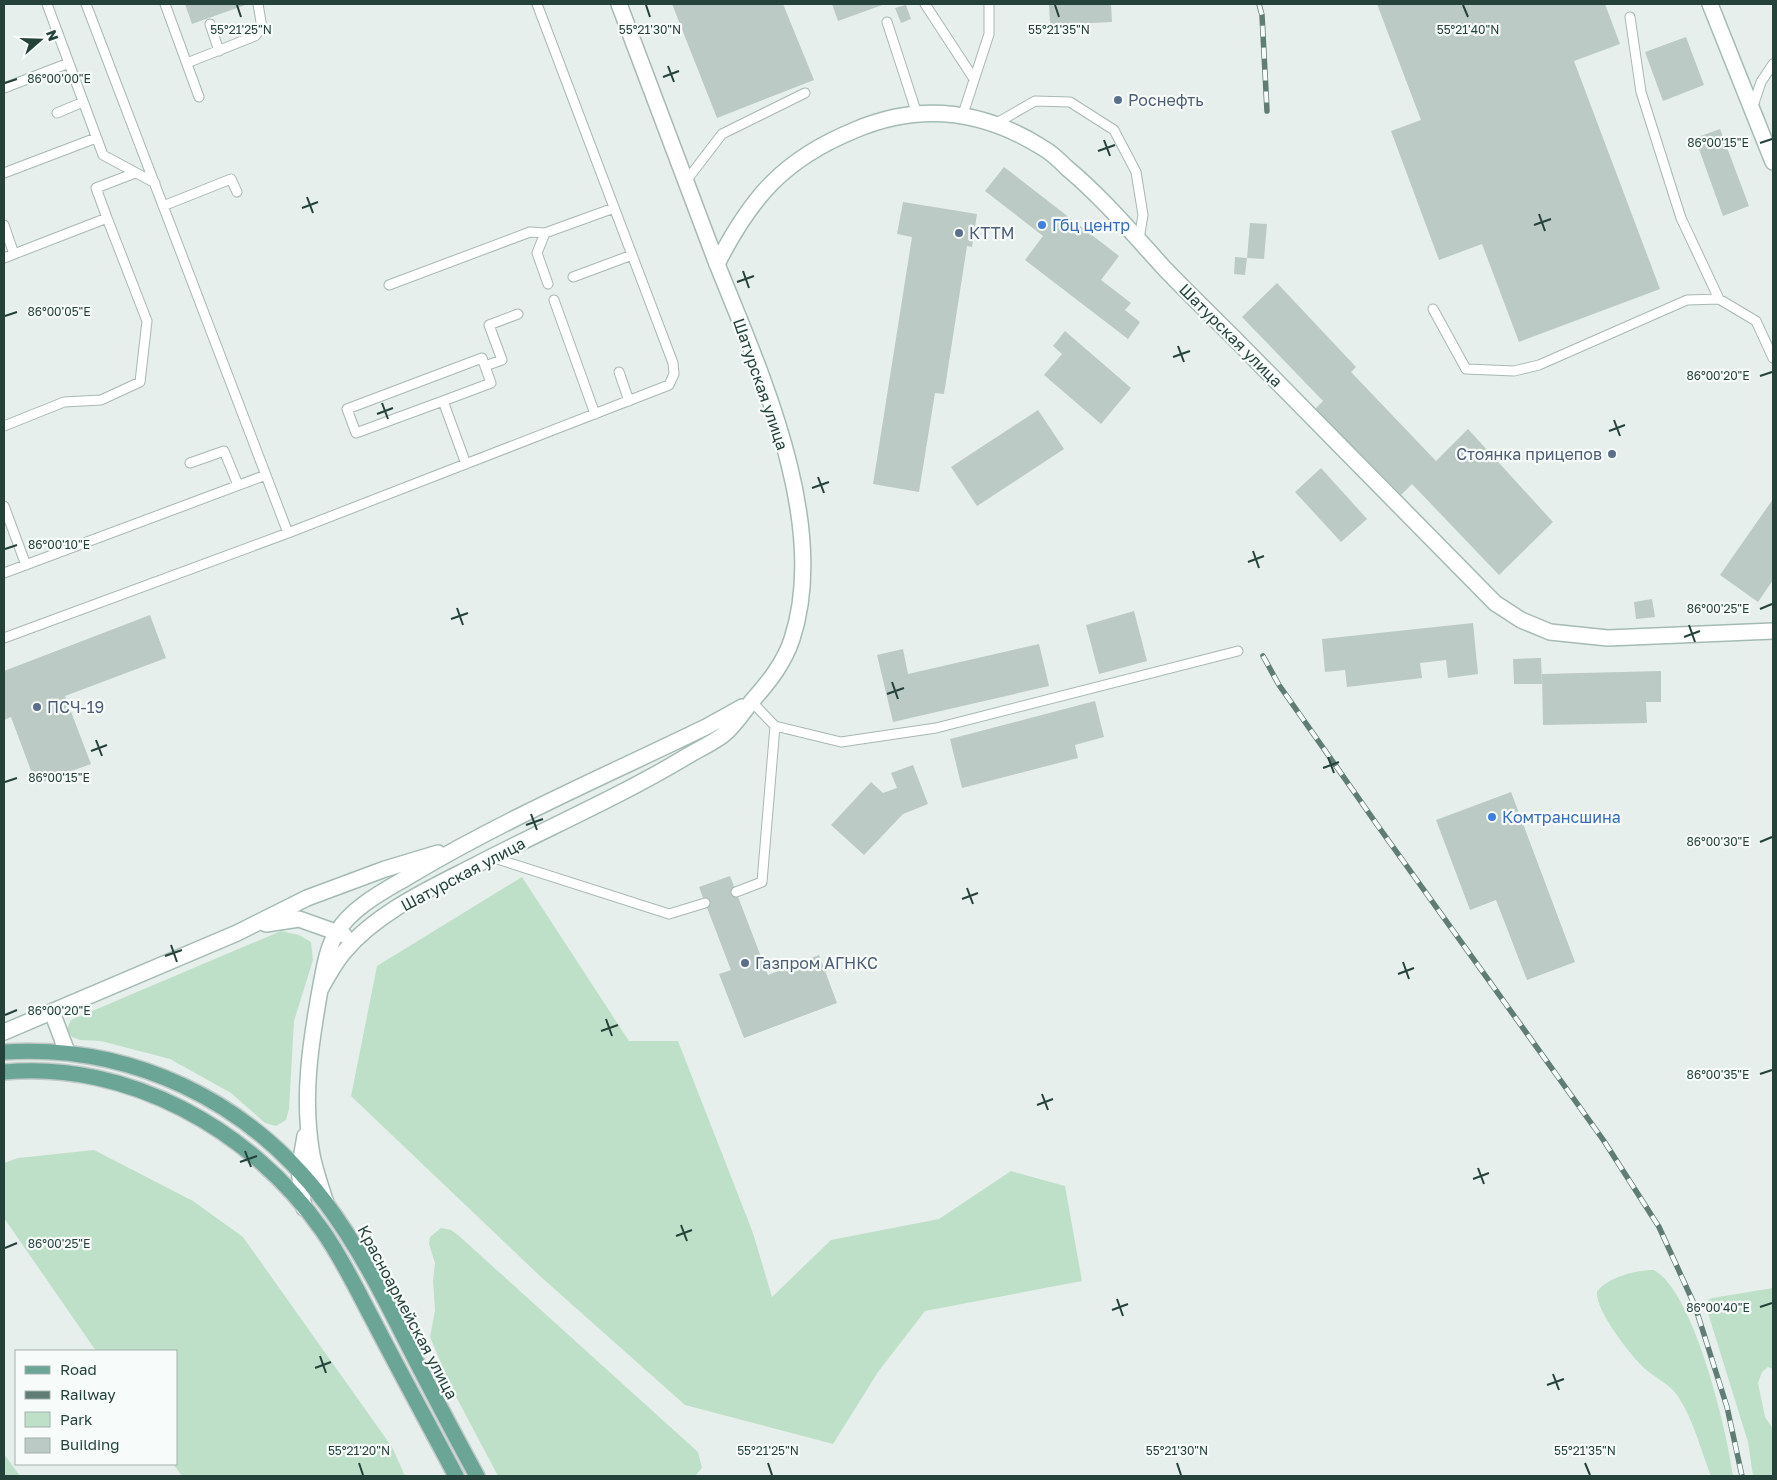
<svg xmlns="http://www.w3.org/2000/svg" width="1777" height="1480" font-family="'Golos Text',sans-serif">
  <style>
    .green { fill: #bfe0c8 }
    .building { fill: #bbcac4 }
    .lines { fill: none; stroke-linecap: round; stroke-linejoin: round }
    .service-casing { stroke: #a8b8b2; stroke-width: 11 }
    .minor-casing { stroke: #a8b8b2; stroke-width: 18 }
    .secondary-casing { stroke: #a4bbb3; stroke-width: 18 }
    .primary-casing { stroke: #c2cac8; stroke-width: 18 }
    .service { stroke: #fff; stroke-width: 9 }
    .minor { stroke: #fff; stroke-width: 15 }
    .secondary { stroke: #fff; stroke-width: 15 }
    .primary { stroke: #6aa596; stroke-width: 15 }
    .rail-casing { stroke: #5f7d75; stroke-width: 5.5 }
    .rail { stroke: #f7fbf9; stroke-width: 4; stroke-dasharray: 11; stroke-linecap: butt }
    .ticks { fill: none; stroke: #24423a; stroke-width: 2 }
    .service-dot { fill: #5c6f8a; stroke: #f7fbf9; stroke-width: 2 }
    .shop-dot { fill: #3f7fe0; stroke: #f7fbf9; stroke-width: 2 }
    .labels { text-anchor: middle; stroke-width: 4.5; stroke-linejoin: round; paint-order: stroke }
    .service-label { font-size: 16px; fill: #4e5e75; stroke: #f7fbf9; text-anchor: start }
    .shop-label { font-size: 16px; fill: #366cbe; stroke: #f7fbf9; text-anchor: start }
    .street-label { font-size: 16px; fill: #24423a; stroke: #f7fbf9 }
    .ticks-label { font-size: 12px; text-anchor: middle; fill: #24423a; stroke: #f7fbf9; stroke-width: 4.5; stroke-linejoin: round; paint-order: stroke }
  </style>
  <rect width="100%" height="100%" fill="#e6efeb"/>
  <path class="green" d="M522 877 629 1041H678L753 1233 772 1297 831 1240 939 1219 1011 1171 1065 1186 1082 1281 925 1311 878 1372 833 1444 685 1405 541 1277 351 1096 377 966Z
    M281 931 299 935 311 942 313 960 294 1021 289 1109 286 1120 276 1126 265 1123 231 1093 170 1059 101 1041 80 1040 72 1037 67 1029 71 1020Z
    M94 1150 193 1201 243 1237 392 1447 405 1476H182L173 1464H176V1351H96L4 1218V1163L18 1158Z
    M441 1228 451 1230 458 1235 698 1452 702 1468 695 1476H498L452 1389 430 1337 435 1310 433 1281 435 1263 429 1244 430 1237Z
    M1654 1270C1694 1292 1727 1430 1733 1476H1711C1701 1451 1694 1421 1679 1398 1670 1383 1654 1378 1642 1366 1629 1353 1595 1310 1597 1292 1607 1277 1637 1270 1654 1270Z
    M1773 1288V1369L1768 1367 1762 1372 1758 1383 1765 1417 1773 1429V1476H1753L1748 1442 1708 1313 1707 1301 1712 1298Z
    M4 1454 20 1476H4Z"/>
  <path class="building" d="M185 4H248L192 24Z
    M672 4H783L814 80 717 118Z
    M832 4H885L838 21Z
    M1049 4H1111L1112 22 1050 25Z
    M1377 4H1605L1620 44 1574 61 1660 289 1519 342 1482 244 1439 260 1391 131 1421 120Z
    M906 5 911 19 901 23 895 8Z
    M1686 37 1704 85 1663 101 1645 52Z
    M1720 129 1749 206 1723 216 1695 138Z
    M1004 167 1119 256 1101 280 1131 303 1125 310 1140 322 1128 339 1025 260 1043 236 985 191Z
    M903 202 977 214 972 247 967 246 944 394 935 393 919 492 873 484 912 237 897 234Z
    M1250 223 1267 224 1264 259 1247 258 1245 275 1234 274 1235 257 1247 258Z
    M1277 283 1356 367 1351 372 1436 461 1468 429 1553 522 1499 575 1412 484 1401 495 1315 409 1323 401 1242 317Z
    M1065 331 1131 388 1101 424 1044 375 1062 354 1053 346Z
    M1038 410 1064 449 977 506 951 467Z
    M1321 468 1367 519 1341 542 1295 492Z
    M1773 499V580L1758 602 1720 575Z
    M1652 599 1655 617 1636 619 1634 602Z
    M1134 611 1147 661 1099 674 1086 625Z
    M150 615 166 658 65 696 91 764 36 784 11 717 4 720V671Z
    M1473 623 1478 674 1448 678 1446 660 1420 663 1422 678 1347 687 1345 670 1325 672 1322 639Z
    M1039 644 1049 686 893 722 877 655 903 649 908 674Z
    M1541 658 1542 684H1514L1513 659Z
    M1661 671V702H1646L1647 723 1543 725 1542 674Z
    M1095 701 1104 737 1075 745 1078 758 962 788 950 739Z
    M913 765 928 804 903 814 864 855 831 825 871 782 883 793 897 788 891 773Z
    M1511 792 1575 962 1527 980 1496 900 1470 910 1436 820Z
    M730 876 768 975 819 955 837 1003 744 1038 719 974 731 970 699 887Z"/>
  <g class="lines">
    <defs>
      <path id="service" d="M47 4 103 155 155 183
        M86 4 288 533
        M165 4 199 97
        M925 4 974 79
        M1630 17 1641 92 1681 218 1719 299
        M887 22 917 114
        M210 24 219 51
        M187 63 255 36 262 28 258 4
        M4 88 69 63
        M1752 109 1761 82 1773 64
        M57 113 83 102
        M963 114 989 34V4
        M995 124 1035 101 1070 102 1114 130 1136 172 1143 215 1139 239
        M4 173 96 138
        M686 181 722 134 805 93
        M163 206 231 179 237 192
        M107 218 96 188 135 173
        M4 225 14 254
        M545 233 537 253 548 284
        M4 258 107 218 147 321 140 382 101 400 64 402 4 426
        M573 277 632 255
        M389 285 530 232 545 233 614 208
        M554 300 595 414
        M1433 309 1466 369 1514 371 1539 365 1687 300 1719 299 1756 321 1773 358
        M485 366 502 360 489 325 518 314
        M619 372 629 401
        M443 401 356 433 347 409 482 358 491 383 443 401 466 464
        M190 463 224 451 238 485
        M4 506 26 565
        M4 573 266 475
        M4 638 288 533 669 385 674 374 673 363 537 4
        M775 726 841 742 936 728 1238 651
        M491 857 669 914 705 903
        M736 892 762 882 775 726 752 702"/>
      <path id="minor" d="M619 4 717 264"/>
      <path id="secondary" d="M1710 4 1773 162
        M266 924 299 919 344 935
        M320 990C327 977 334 964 344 952 377 912 431 888 476 865 545 829 617 798 684 758 697 750 711 744 723 735 734 727 743 712 752 701 769 682 784 663 792 639 830 523 760 371 717 264 751 197 784 159 855 130 921 102 983 110 1043 148 1052 153 1060 161 1067 168 1103 198 1133 234 1165 269 1188 293 1212 316 1235 339 1321 427 1408 515 1495 603L1521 620 1550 632 1608 638 1773 631
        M52 1012 67 1052
        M4 1032 237 933 307 898 385 869 438 853
        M326 1203C321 1187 315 1171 312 1155 302 1099 310 1046 320 990 324 971 326 950 337 932 353 906 386 890 411 875 505 819 607 775 706 727L742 707
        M304 1208 299 1170 305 1136"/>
      <path id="primary" d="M4 1052C131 1044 248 1100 325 1202 359 1247 385 1299 410 1349 432 1392 454 1434 477 1476
        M4 1072C127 1060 252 1130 322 1230 342 1258 358 1292 374 1322 401 1374 429 1425 456 1476"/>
    </defs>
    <use href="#service" class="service-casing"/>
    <use href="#minor" class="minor-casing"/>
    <use href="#secondary" class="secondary-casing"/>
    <use href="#primary" class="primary-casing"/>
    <use href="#service" class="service"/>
    <use href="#minor" class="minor"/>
    <use href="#secondary" class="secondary"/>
    <use href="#primary" class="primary"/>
    <defs>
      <path id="rail" d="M1259 4 1262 15 1267 111
        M1263 656 1279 685 1378 826 1604 1141 1659 1227 1695 1306 1727 1407 1742 1476"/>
    </defs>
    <use href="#rail" class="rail-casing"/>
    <use href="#rail" class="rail"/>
  </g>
  <path class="ticks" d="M237 5 241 17M646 5 650 17M1055 5 1059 17M1463 5 1468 17M668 66 674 82M663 77 679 71M5 83 17 79M1104 140 1110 156M1760 143 1772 139M1098 151 1115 145M307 197 313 213M302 208 318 202M1539 214 1545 231M1534 225 1551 219M743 271 749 288M737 282 754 276M5 316 17 312M1178 346 1184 362M1173 357 1190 351M1760 376 1772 372M382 403 388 419M377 414 393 408M1614 420 1620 436M1609 431 1625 425M818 477 824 493M812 488 829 482M5 549 17 545M1253 551 1259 568M1248 562 1264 556M457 608 463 625M1760 609 1772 604M451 619 468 613M1689 625 1695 642M1684 637 1700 631M892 682 898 699M887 694 904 688M96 740 102 756M91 751 107 745M1328 757 1334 773M1323 768 1339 762M5 782 17 778M531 814 537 830M526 825 543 819M1760 842 1772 837M967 888 973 904M962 899 978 893M171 945 177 962M165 956 182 950M1403 962 1409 979M1398 974 1414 968M5 1015 17 1010M606 1019 612 1036M601 1031 618 1025M1760 1074 1772 1070M1042 1094 1048 1110M1037 1105 1053 1099M245 1151 251 1167M240 1162 257 1156M1478 1168 1484 1184M1473 1179 1489 1173M681 1225 687 1241M676 1236 692 1230M5 1248 17 1243M1117 1299 1123 1316M1760 1307 1772 1303M1112 1310 1128 1304M320 1356 326 1373M315 1368 331 1362M1553 1374 1559 1390M1547 1385 1564 1379M359 1463 363 1475M768 1463 772 1475M1177 1463 1181 1475M1585 1463 1590 1475"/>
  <g class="service-dot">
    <circle cx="1118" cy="100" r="5"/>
    <circle cx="959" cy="233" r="5"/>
    <circle cx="1612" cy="454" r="5"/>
    <circle cx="37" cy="707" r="5"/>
    <circle cx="745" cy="963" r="5"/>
  </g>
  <g class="shop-dot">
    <circle cx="1042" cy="225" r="5"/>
    <circle cx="1492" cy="817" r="5"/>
  </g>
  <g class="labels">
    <g class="service-label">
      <text x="1128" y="106">Роснефть</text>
      <text x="969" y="239">КТТМ</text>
      <text x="1602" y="460" text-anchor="end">Стоянка прицепов</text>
      <text x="47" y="713">ПСЧ-19</text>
      <text x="755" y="969">Газпром АГНКС</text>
    </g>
    <g class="shop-label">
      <text x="1052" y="231">Гбц центр</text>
      <text x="1502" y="823">Комтрансшина</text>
    </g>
    <g class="street-label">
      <text transform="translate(1231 335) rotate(45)" y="6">Шатурская улица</text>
      <text transform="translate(761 384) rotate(71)" y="6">Шатурская улица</text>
      <text transform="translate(463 874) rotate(-28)" y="6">Шатурская улица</text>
      <text transform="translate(408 1312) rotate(62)" y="6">Красноармейская улица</text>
    </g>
  </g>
  <g class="ticks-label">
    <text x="650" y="34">55°21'30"N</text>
    <text x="1468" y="34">55°21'40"N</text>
    <text x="241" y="34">55°21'25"N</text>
    <text x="1059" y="34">55°21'35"N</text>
    <text x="59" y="83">86°00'00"E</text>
    <text x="1718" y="147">86°00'15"E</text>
    <text x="59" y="316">86°00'05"E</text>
    <text x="1718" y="380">86°00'20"E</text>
    <text x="59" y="549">86°00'10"E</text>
    <text x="1718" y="613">86°00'25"E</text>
    <text x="59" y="782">86°00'15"E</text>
    <text x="1718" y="846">86°00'30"E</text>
    <text x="59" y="1015">86°00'20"E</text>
    <text x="1718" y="1079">86°00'35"E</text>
    <text x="59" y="1248">86°00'25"E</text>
    <text x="1718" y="1312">86°00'40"E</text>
    <text x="359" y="1455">55°21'20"N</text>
    <text x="768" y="1455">55°21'25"N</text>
    <text x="1177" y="1455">55°21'30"N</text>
    <text x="1585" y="1455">55°21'35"N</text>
  </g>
  <rect width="1777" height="1480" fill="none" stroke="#24423a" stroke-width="10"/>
  <rect x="15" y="1350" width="162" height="115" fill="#f7fbf9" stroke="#a3b1ad"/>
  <rect x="25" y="1366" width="25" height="8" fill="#6aa596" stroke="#a3b1ad"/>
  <text x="60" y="1375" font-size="15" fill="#24423a">Road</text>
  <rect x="25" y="1391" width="25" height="8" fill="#5f7d75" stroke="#a3b1ad"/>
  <text x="60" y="1400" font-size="15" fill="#24423a">Railway</text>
  <rect x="25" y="1412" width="25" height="15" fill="#bfe0c8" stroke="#a3b1ad"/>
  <text x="60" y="1425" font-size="15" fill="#24423a">Park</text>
  <rect x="25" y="1438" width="25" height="15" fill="#bbcac4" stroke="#a3b1ad"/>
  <text x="60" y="1450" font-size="15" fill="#24423a">Building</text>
  <g transform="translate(40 40) rotate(70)" stroke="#f7fbf9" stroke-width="4" paint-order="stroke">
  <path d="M0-4L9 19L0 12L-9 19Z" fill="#24423a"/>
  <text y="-8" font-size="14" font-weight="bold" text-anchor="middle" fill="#24423a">N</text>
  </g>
</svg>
